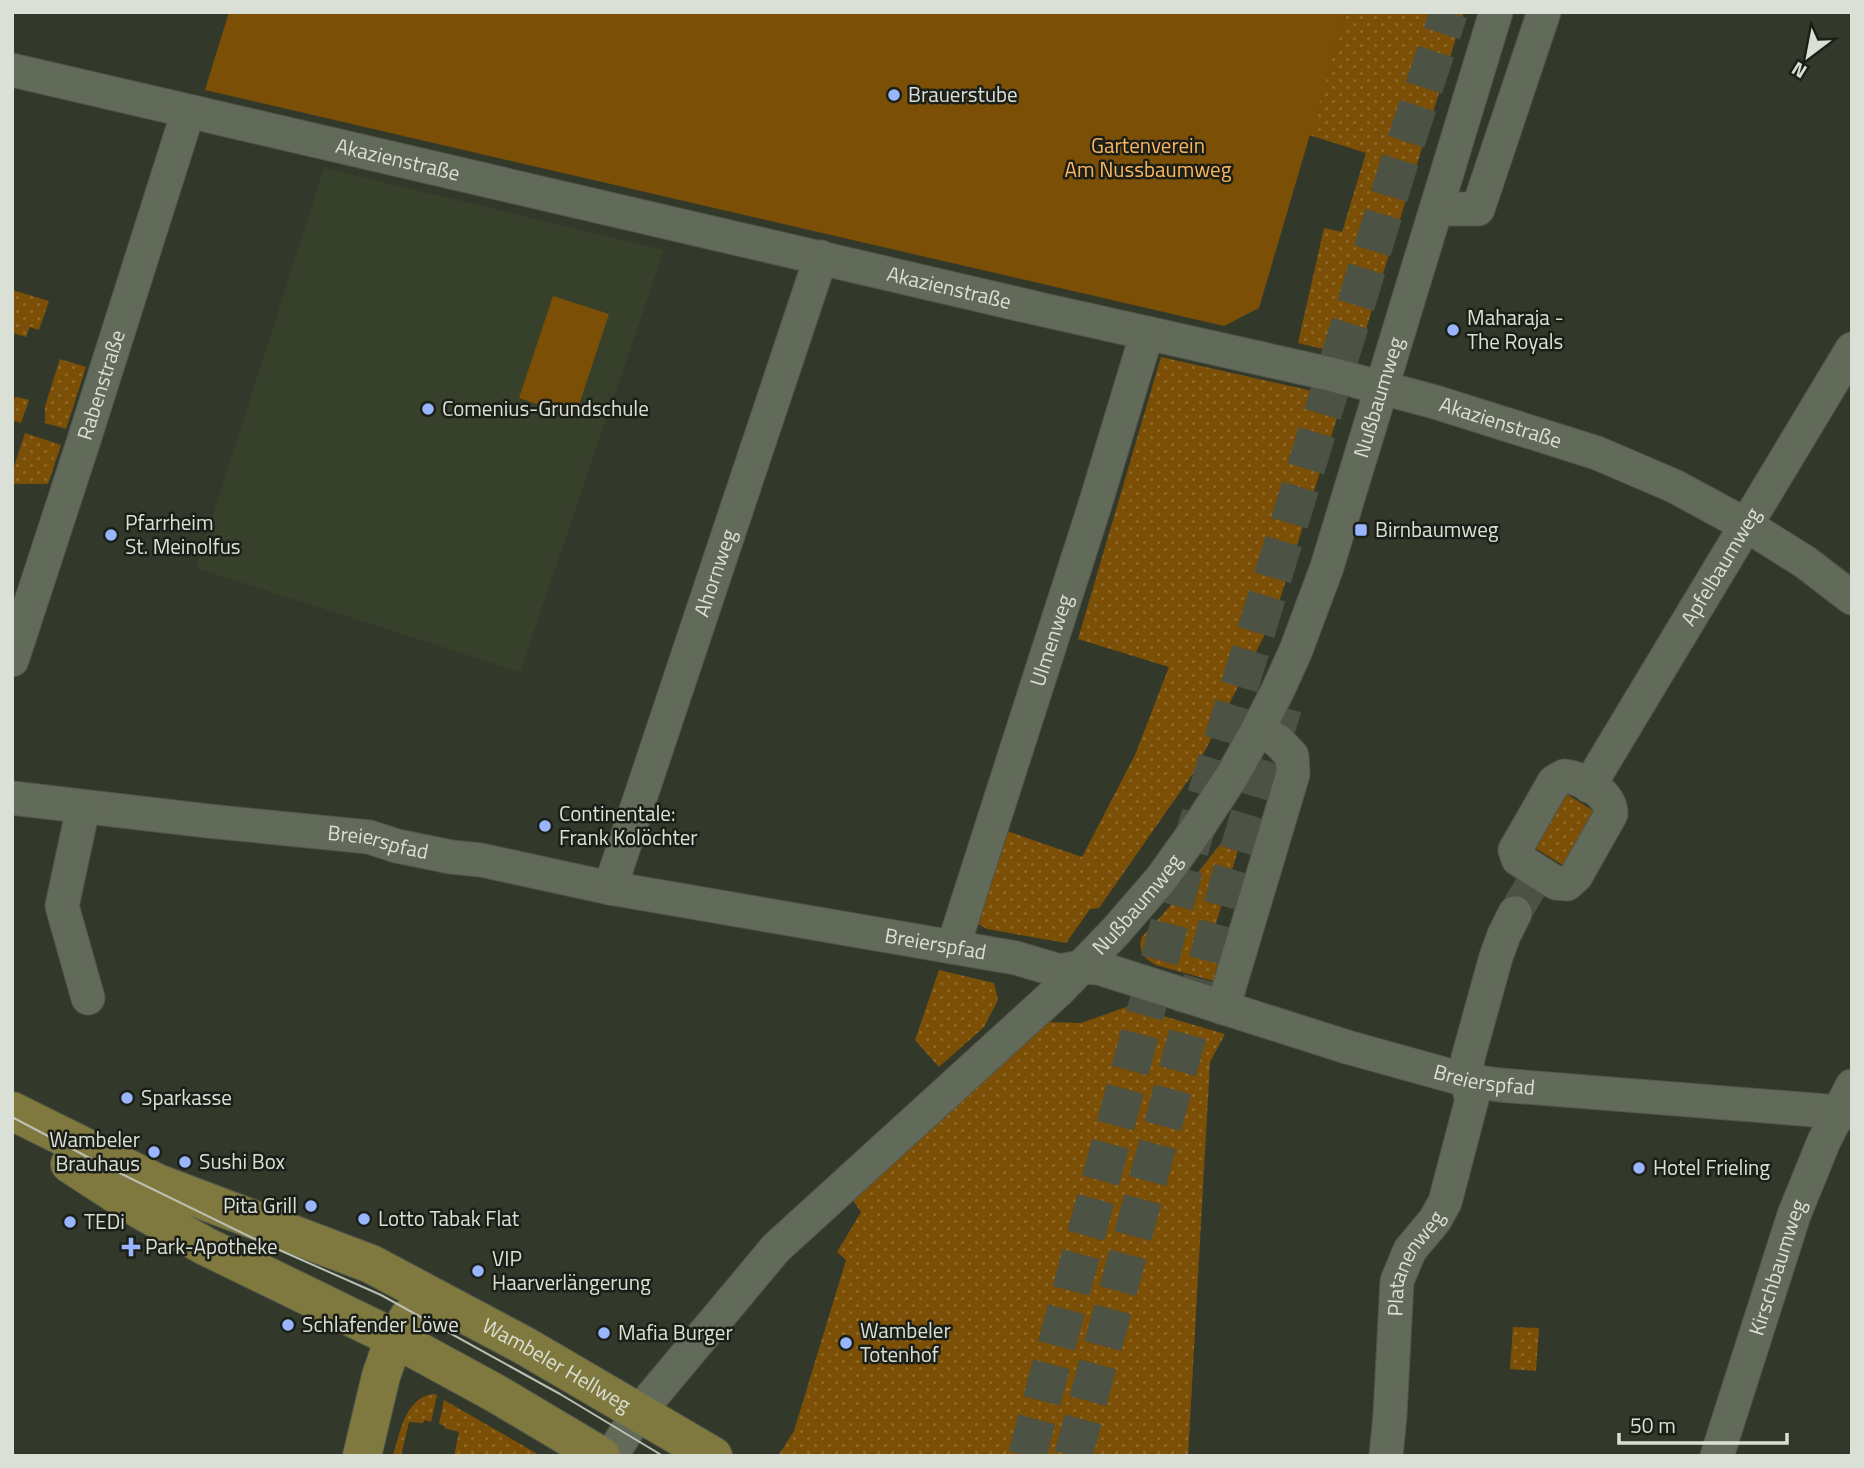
<svg xmlns="http://www.w3.org/2000/svg" width="1864" height="1468" font-family="'Titillium Web',sans-serif">
  <style>
    .built { fill: #37402a }
    .grass { fill: url(#grass-dots) }
    .garden { fill: #7c4f07 }
    .lines { fill: none; stroke-linecap: round; stroke-linejoin: round }
    .minor-tunnel { stroke: #4c5244; stroke-width: 33; stroke-dasharray: 33 17; stroke-linecap: butt }
    .highway-tunnel { stroke: #4c5244; stroke-width: 38; stroke-dasharray: 38 19; stroke-linecap: butt }
    .minor-casing { stroke: #51564a; stroke-width: 35 }
    .major-casing { stroke: #51564a; stroke-width: 40 }
    .minor { stroke: #626a59; stroke-width: 33 }
    .major { stroke: #7f793f; stroke-width: 38 }
    .tram { stroke: #bbc0b5; stroke-width: 2 }
    .poi-dot { fill: #99b5fd; stroke: #1c1f18; stroke-width: 2.5 }
    .labels { text-anchor: middle; stroke-width: 5; stroke-linejoin: round; paint-order: stroke }
    .poi-label { font-size: 21px; fill: #dbe0d6; stroke: #1c1f18; text-anchor: start }
    .park-label { font-size: 21px; fill: #fbb55c; stroke: #1c1f18 }
    .street-label { font-size: 21px; fill: #dbe0d6; stroke: #1c1f18 }
  </style>
  <defs>
    <pattern id="grass-dots" width="8" height="8" patternUnits="userSpaceOnUse" patternTransform="scale(1.75)"><rect width="8" height="8" fill="#7c4f07"/><path d="M2 2h.1M6 6h.1" fill="none" stroke="#8e682a" stroke-width="1.8" stroke-linecap="round"/></pattern>
  </defs>
  <rect width="100%" height="100%" fill="#33392a"/>
  <path class="built" d="M324 168 664 250 520 672 196 568Z"/>
  <path class="grass" d="M1346 12H1464L1366 329 1348 349 1327 350 1298 343 1324 228 1342 232 1366 153 1309 135Z
    M12 290 49 301 39 330 30 327 26 337 12 333Z
    M1161 357 1317 392 1336 405 1337 418 1275 615 1194 772 1099 908 1090 909 1066 943 987 929 978 924 976 919 1004 830 1082 857 1135 755 1169 667 1078 639Z
    M60 359 86 367 66 429 45 423V406Z
    M17 397 29 400 21 423 12 420V399Z
    M25 433 61 445 48 484H12V473Z
    M1565 793 1597 813 1564 866 1532 846Z
    M1230 832 1241 840 1209 947 1226 964 1221 983 1156 965C1144 958 1137 951 1142 937L1180 895Z
    M939 970 994 983 998 1000 984 1027 939 1067 915 1040Z
    M1129 1006 1225 1034 1210 1062 1188 1456H778L794 1431 846 1260 837 1252 861 1212 852 1199 1046 1022 1081 1023Z
    M1513 1327 1539 1328 1536 1371 1510 1369Z
    M433 1394 437 1395 431 1422 425 1420 423 1423 409 1422 401 1456H393C400 1433 405 1398 433 1394Z
    M444 1400 541 1456H454L459 1432 444 1428 445 1426 439 1424Z"/>
  <path class="garden" d="M229 12H1346L1259 308 1224 326 205 90Z
    M553 296 609 314 575 417 519 398Z"/>
  <g class="lines">
    <path class="minor-tunnel" d="M1515 913 1531 886"/>
    <path class="highway-tunnel" d="M1027 1456 1185 865 1401 157 1449 12
      M1073 1456 1229 882 1283 707"/>
    <defs>
      <g id="minor">
        <path id="s1" d="M12 70 1044 310 1330 374 1435 402 1597 453 1674 486 1746 525 1805 562 1852 598"/>
        <path d="M1436 209H1478L1544 12"/>
        <path id="s2" d="M12 660 83 443 188 112"/>
        <path d="M1564 776C1582 778 1611 793 1611 814L1576 876 1567 884 1556 883 1518 859 1515 850 1554 782Z"/>
        <path id="s3" d="M1589 786 1852 349"/>
        <path id="s4" d="M12 798 208 821 369 837 397 846 451 857 481 860 610 888 1016 958 1060 971 1081 967 1099 968 1347 1047 1466 1080 1499 1085 1852 1113"/>
        <path d="M83 808 62 906 88 998"/>
        <path id="s5" d="M610 888 821 257"/>
        <path id="s6" d="M953 947 1094 508 1147 333"/>
        <path d="M1223 1008 1293 774 1292 756 1278 741 1258 729"/>
        <path id="s7" d="M611 1456 639 1412 776 1248 1059 990 1115 932 1161 879 1199 826 1232 776 1258 729 1278 690 1296 650 1327 567 1496 12"/>
        <path id="s8" d="M1386 1456 1390 1415 1397 1281 1410 1250 1435 1220 1445 1202 1472 1099 1466 1080 1468 1058 1496 957 1504 935 1515 913"/>
        <path id="s9" d="M1717 1456 1794 1215 1824 1141 1852 1086"/>
      </g>
      <g id="major">
        <path id="s10" d="M12 1111 157 1183 371 1264 525 1346 713 1456"/>
        <path d="M70 1164 141 1210 205 1246 396 1339 495 1393 601 1456"/>
        <path d="M362 1456 381 1376 388 1356 408 1318"/>
      </g>
    </defs>
    <use href="#minor" class="minor-casing"/>
    <use href="#major" class="major-casing"/>
    <use href="#minor" class="minor"/>
    <use href="#major" class="major"/>
    <path class="tram" d="M12 1117 97 1162 259 1241 381 1295 560 1394 663 1456"/>
  </g>
  <g class="poi-dot">
    <circle cx="894" cy="95" r="7"/>
    <circle cx="1453" cy="330" r="7"/>
    <circle cx="428" cy="409" r="7"/>
    <rect x="1354" y="523" width="14" height="14" rx="3.5"/>
    <circle cx="111" cy="535" r="7"/>
    <circle cx="545" cy="826" r="7"/>
    <circle cx="127" cy="1098" r="7"/>
    <circle cx="154" cy="1152" r="7"/>
    <circle cx="185" cy="1162" r="7"/>
    <circle cx="1639" cy="1168" r="7"/>
    <circle cx="311" cy="1206" r="7"/>
    <circle cx="364" cy="1219" r="7"/>
    <circle cx="70" cy="1222" r="7"/>
    <path d="M127.5 1236.5h7v7h7v7h-7v7h-7v-7h-7v-7h7z"/>
    <circle cx="478" cy="1271" r="7"/>
    <circle cx="288" cy="1325" r="7"/>
    <circle cx="604" cy="1333" r="7"/>
    <circle cx="846" cy="1343" r="7"/>
  </g>
  <g class="labels">
    <g class="poi-label">
      <text x="908" y="102">Brauerstube</text>
      <text x="1467" y="325">Maharaja -<tspan x="1467" dy="24">The Royals</tspan></text>
      <text x="442" y="416">Comenius-Grundschule</text>
      <text x="125" y="530">Pfarrheim<tspan x="125" dy="24">St. Meinolfus</tspan></text>
      <text x="1375" y="537">Birnbaumweg</text>
      <text x="559" y="821">Continentale:<tspan x="559" dy="24">Frank Kolöchter</tspan></text>
      <text x="141" y="1105">Sparkasse</text>
      <text x="140" y="1147" text-anchor="end">Wambeler<tspan x="140" dy="24">Brauhaus</tspan></text>
      <text x="199" y="1169">Sushi Box</text>
      <text x="1653" y="1175">Hotel Frieling</text>
      <text x="297" y="1213" text-anchor="end">Pita Grill</text>
      <text x="378" y="1226">Lotto Tabak Flat</text>
      <text x="84" y="1229">TEDi</text>
      <text x="145" y="1254">Park-Apotheke</text>
      <text x="492" y="1266">VIP<tspan x="492" dy="24">Haarverlängerung</tspan></text>
      <text x="302" y="1332">Schlafender Löwe</text>
      <text x="860" y="1338">Wambeler<tspan x="860" dy="24">Totenhof</tspan></text>
      <text x="618" y="1340">Mafia Burger</text>
    </g>
    <g class="park-label">
      <text x="1148" y="153">Gartenverein<tspan x="1148" dy="24">Am Nussbaumweg</tspan></text>
    </g>
    <g class="street-label">
      <text dy="7" stroke="none"><textPath href="#s1" startOffset="396">Akazienstraße</textPath></text>
      <text dy="7" stroke="none"><textPath href="#s1" startOffset="962">Akazienstraße</textPath></text>
      <text dy="7" stroke="none"><textPath href="#s2" startOffset="289">Rabenstraße</textPath></text>
      <text dy="7" stroke="none"><textPath href="#s7" startOffset="1332">Nußbaumweg</textPath></text>
      <text dy="7" stroke="none"><textPath href="#s1" startOffset="1530">Akazienstraße</textPath></text>
      <text dy="7" stroke="none"><textPath href="#s3" startOffset="256">Apfelbaumweg</textPath></text>
      <text dy="7" stroke="none"><textPath href="#s5" startOffset="332">Ahornweg</textPath></text>
      <text dy="7" stroke="none"><textPath href="#s6" startOffset="322">Ulmenweg</textPath></text>
      <text dy="7" stroke="none"><textPath href="#s4" startOffset="369">Breierspfad</textPath></text>
      <text dy="7" stroke="none"><textPath href="#s7" startOffset="765">Nußbaumweg</textPath></text>
      <text dy="7" stroke="none"><textPath href="#s4" startOffset="936">Breierspfad</textPath></text>
      <text dy="7" stroke="none"><textPath href="#s4" startOffset="1505">Breierspfad</textPath></text>
      <text dy="7" stroke="none"><textPath href="#s8" startOffset="198">Platanenweg</textPath></text>
      <text dy="7" stroke="none"><textPath href="#s9" startOffset="198">Kirschbaumweg</textPath></text>
      <text dy="7" stroke="none"><textPath href="#s10" startOffset="602">Wambeler Hellweg</textPath></text>
    </g>
  </g>
  <rect width="1864" height="1468" fill="none" stroke="#dbe0d6" stroke-width="28"/>
  <g transform="translate(1808 56) rotate(212)" stroke="#1c1f18" stroke-width="5" paint-order="stroke">
  <path d="M0-5L12 26L0 18L-12 26Z" fill="#dbe0d6"/>
  <text y="-10" font-size="19" font-weight="bold" text-anchor="middle" fill="#dbe0d6">N</text>
  </g>
  <path d="M1619 1433v10h168v-10" fill="none" stroke="#dbe0d6" stroke-width="3.5"/>
  <text x="1630" y="1433" font-size="21" fill="#dbe0d6" stroke="#1c1f18" stroke-width="5" paint-order="stroke">50 m</text>
</svg>
